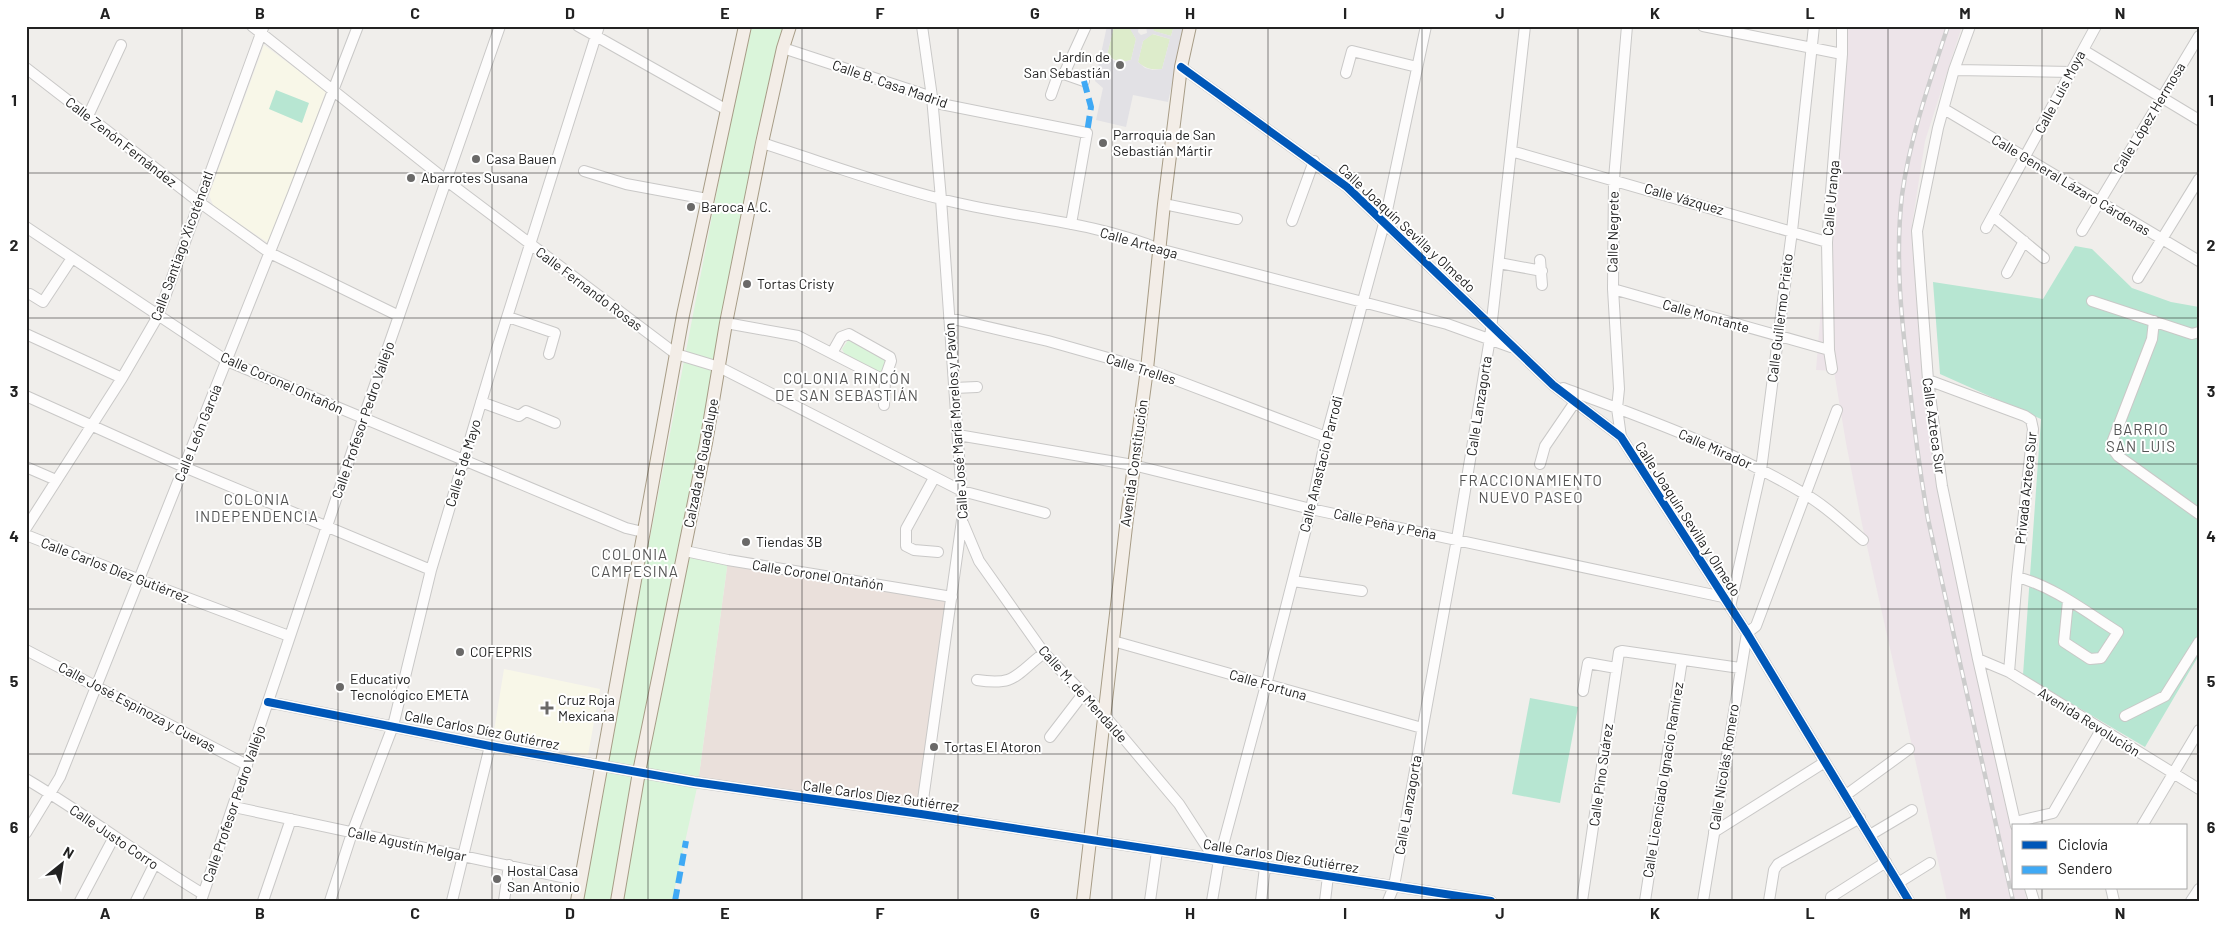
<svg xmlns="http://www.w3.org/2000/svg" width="2225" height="927" font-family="Barlow,sans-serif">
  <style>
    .industrial { fill: #ede4e9 }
    .education { fill: #f8f7e8 }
    .military { fill: #eae0db }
    .grass { fill: #ddeccb }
    .park { fill: #daf5da }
    .pitch { fill: #b7e6d2 }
    .plaza { fill: #e2e1e5; fill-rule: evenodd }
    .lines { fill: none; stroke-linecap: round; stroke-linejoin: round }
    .minor-casing { stroke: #c9c8c7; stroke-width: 12 }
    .major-casing { stroke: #a79c86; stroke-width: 14 }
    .minor { stroke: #fdfcfc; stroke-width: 10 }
    .major { stroke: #f3ede7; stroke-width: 12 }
    .rail-casing { stroke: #ccc; stroke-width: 4.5 }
    .rail { stroke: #fff; stroke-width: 2.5; stroke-dasharray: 8; stroke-linecap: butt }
    .quiet { stroke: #3fa9f5; stroke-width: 6; stroke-dasharray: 12 6; stroke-linecap: butt }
    .cycleway-casing { stroke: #fff; stroke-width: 11 }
    .cycleway { stroke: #0057b8; stroke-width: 8 }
    .grid { fill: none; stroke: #222; stroke-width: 1; stroke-opacity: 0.55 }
    .poi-dot { fill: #6a6968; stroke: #fff; stroke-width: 2 }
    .labels { text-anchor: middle; stroke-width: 4; stroke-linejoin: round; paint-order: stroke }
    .poi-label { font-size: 14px; fill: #222; stroke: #fff; text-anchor: start }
    .street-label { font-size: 14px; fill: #222; stroke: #fff }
    .neighbourhood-label { font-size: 15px; letter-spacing: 1px; fill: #555; stroke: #fff }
    .neatline { fill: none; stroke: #222; stroke-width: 2 }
    .grid-label { font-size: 16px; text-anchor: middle; font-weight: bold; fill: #222 }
  </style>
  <rect width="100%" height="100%" fill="#f0eeeb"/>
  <path class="industrial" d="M1846 26H1962L1925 141 1912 225 1923 395 2014 841V888H2024L2027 901H1947L1862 524 1846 443 1834 371 1816 370 1826 247 1823 224 1846 50Z"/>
  <path class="education" d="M264 45 326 91 270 244 214 207 209 195Z
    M504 669 600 689 588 755 493 737Z"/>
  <path class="military" d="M728 560 952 597 921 814 698 783Z"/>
  <path class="grass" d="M1114 26 1130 28 1136 39 1131 60C1121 63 1115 61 1107 55Z
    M1153 26H1174L1171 36 1153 31Z
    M1152 34 1170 39 1162 69C1152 70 1146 69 1138 62L1143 41Z"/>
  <path class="park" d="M752 26H784L777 46 755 142 684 541 685 551 728 560 698 783 672 901H582L605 770 731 118Z
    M849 339 887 358 885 372 880 373 846 356 842 349Z"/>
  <path class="pitch" d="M276 90 309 103 302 123 269 109Z
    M2075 246 2092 249 2132 288 2171 302 2199 307V655L2145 747 2023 675 2041 419 1940 374 1933 282 2043 299Z
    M1530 698 1578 707 1560 803 1512 794Z"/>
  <path class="plaza" d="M1107 26H1114L1107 55 1114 61 1123 62 1131 60 1136 39 1130 29 1120 26H1139L1138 32 1141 35 1147 33 1146 26H1153L1154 31 1171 36 1174 26H1185L1168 102 1133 95 1126 127 1096 120 1103 88 1095 81ZM1153 34 1170 39 1162 69 1153 70 1145 68 1138 62 1143 41Z"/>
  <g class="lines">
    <defs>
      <path id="minor" d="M252 26 447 181 676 354 719 367 962 491 1045 513
        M578 26 727 110
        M1703 26 1842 54
        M1970 26 1954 70 1938 128 1917 231 1928 380 1942 486 1978 659 2016 826
        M783 48 932 97 941 104 1087 133 1071 224
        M2083 50 2199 120
        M1181 67 1347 187 1553 385 1621 437 1747 633 1909 901
        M26 68 199 202 270 253 399 316
        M1954 70 2071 72
        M1346 73 1352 51 1417 67
        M1064 74 1086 26
        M1064 74 1084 81
        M1051 95 1058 75 1064 74
        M1944 109 2199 261
        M88 116 121 45
        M762 143C822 162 881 184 941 199 1013 218 1090 220 1159 249L1447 324 1511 347
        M1511 151 1827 242
        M584 171 626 184 707 199
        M1164 204 1237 219
        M1993 216 2044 258
        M1292 221 1314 161
        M26 227 227 361 626 528 643 532
        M1986 228 2096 26
        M2082 231 2199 36
        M1540 260 1542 285
        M1499 263 1542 271
        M2007 273 2024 241
        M2138 278 2199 179
        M1613 289 1829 350
        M30 294 43 302 72 258
        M2092 301 2192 334 2199 332
        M508 317 555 333 549 354
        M949 318 1048 341 1147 369 1326 437
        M2154 321 2152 339 2113 440 2112 448 2118 456 2199 514
        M726 323 798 336 880 378H885
        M26 334 122 378
        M832 353 841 337 849 334 890 357 891 361 885 378 884 405
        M1832 369 1829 350 1827 242 1842 54V26
        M1928 380 2025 416 2031 420 2033 429 2017 577 2009 672
        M954 388 977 387
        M1563 388C1644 418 1728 448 1803 493 1825 505 1844 524 1863 540
        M26 396 184 467 431 570
        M481 402 519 416 526 411 555 423
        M958 435 1133 465 1311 509 1723 597
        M1621 437 1617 408 1619 389 1613 289 1614 179 1627 26
        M1540 464 1545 446 1575 402
        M26 467 56 480
        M934 478 906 529V546L914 550 938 552
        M963 523 979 561 1044 653 1105 716 1179 804 1214 858
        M26 528 122 378 158 316 263 28
        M26 535 140 580 289 636
        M685 551 728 560 952 597
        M2017 577C2053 586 2086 612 2118 632L2101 658 2090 659 2064 642 2068 601
        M1293 581 1362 591
        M1730 607 1761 470 1792 231 1814 26
        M1113 641 1422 728
        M26 650 247 765
        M1978 659 2009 672 2199 789
        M977 680C1016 686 1015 675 1044 653
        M1583 691 1588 663 1616 668
        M268 702 490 746 694 782 921 814 1491 901
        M2125 716 2165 696 2199 642
        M1050 737 1083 694
        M26 779C87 815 143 858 203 894
        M1846 795 1909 749
        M234 807 580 881
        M921 814 963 513 941 199 932 97 922 26
        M2015 822 2053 813 2101 730
        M2142 826 2199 730
        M1714 832 1825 762
        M26 833 60 777 293 194 358 26
        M1870 835 1912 810
        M1898 883 1930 863
        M2030 888 2034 901
        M2111 888 2114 901
        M80 901 114 837
        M136 901 154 865
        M201 901 363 419 500 26
        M263 901 291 819
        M330 901 352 833 393 726 431 570 497 349 599 26
        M452 901 490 746
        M504 901 509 865
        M1150 901 1157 851
        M1212 901 1219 860 1266 685 1311 509 1326 437 1385 220 1426 26
        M1261 901 1265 867
        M1325 901 1328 876
        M1388 901 1394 886 1457 539 1490 338 1525 26
        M1582 901 1619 652 1622 651 1740 668
        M1645 901 1682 660
        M1703 901 1747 633 1756 626 1837 410
        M1769 901 1774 870 1778 864 1860 818
        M1831 901V897L1886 862
        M2191 901 2199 889"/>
      <path id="major" d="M577 901 683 315 745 26
        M617 901 639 772 706 443 726 323 762 143 783 48 790 26
        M1083 901 1127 518 1147 369 1164 204 1181 67 1190 26"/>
    </defs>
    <use href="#minor" class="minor-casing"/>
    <use href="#major" class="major-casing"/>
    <use href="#minor" class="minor"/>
    <use href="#major" class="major"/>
    <defs>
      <path id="rail" d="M1948 26C1930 81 1910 137 1902 195 1895 257 1901 318 1909 380 1914 427 1920 473 1928 519L2013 901"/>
    </defs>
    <use href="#rail" class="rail-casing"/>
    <use href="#rail" class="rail"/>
    <path class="quiet" d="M1084 81 1091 107 1087 133
      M675 901 686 841"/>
    <defs>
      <path id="cycleway" d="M1181 67 1347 187 1553 385 1621 437 1747 633 1909 901
        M268 702 490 746 694 782 921 814 1491 901"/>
    </defs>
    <use href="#cycleway" class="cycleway-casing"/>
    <use href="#cycleway" class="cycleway"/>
  </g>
  <path class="grid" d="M182 26V901M338 26V901M492 26V901M648 26V901M802 26V901M958 26V901M1112 26V901M1268 26V901M1422 26V901M1578 26V901M1732 26V901M1888 26V901M2042 26V826M26 173H2199M26 318H2199M26 464H2199M26 609H2199M26 754H2199M2042 888V901"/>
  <g class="poi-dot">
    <circle cx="1120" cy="65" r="5"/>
    <circle cx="1103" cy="143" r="5"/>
    <circle cx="476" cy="159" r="5"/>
    <circle cx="411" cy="178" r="5"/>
    <circle cx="691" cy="207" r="5"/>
    <circle cx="747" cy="284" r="5"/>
    <circle cx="746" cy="542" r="5"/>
    <circle cx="460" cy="652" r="5"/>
    <circle cx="340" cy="687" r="5"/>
    <path d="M544.5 700.5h5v5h5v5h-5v5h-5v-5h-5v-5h5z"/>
    <circle cx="934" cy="747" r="5"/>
    <circle cx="497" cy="879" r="5"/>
  </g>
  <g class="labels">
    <g class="poi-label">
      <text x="1110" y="62" text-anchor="end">Jardín de<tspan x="1110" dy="16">San Sebastián</tspan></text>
      <text x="1113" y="140">Parroquia de San<tspan x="1113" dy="16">Sebastián Mártir</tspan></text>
      <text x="486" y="164">Casa Bauen</text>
      <text x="421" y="183">Abarrotes Susana</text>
      <text x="701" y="212">Baroca A.C.</text>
      <text x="757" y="289">Tortas Cristy</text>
      <text x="756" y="547">Tiendas 3B</text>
      <text x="470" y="657">COFEPRIS</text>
      <text x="350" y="684">Educativo<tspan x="350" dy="16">Tecnológico EMETA</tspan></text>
      <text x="558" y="705">Cruz Roja<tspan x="558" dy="16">Mexicana</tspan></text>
      <text x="944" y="752">Tortas El Atoron</text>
      <text x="507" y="876">Hostal Casa<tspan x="507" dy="16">San Antonio</tspan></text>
    </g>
    <g class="street-label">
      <text transform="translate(890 84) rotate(19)" y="5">Calle B. Casa Madrid</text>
      <text transform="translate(2060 92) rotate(-62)" y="5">Calle Luis Moya</text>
      <text transform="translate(2149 118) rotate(-59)" y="5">Calle López Hermosa</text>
      <text transform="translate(121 142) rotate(38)" y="5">Calle Zenón Fernández</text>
      <text transform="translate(2071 185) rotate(31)" y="5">Calle General Lázaro Cárdenas</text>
      <text transform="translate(1831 198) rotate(-85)" y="5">Calle Uranga</text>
      <text transform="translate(1684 199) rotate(16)" y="5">Calle Vázquez</text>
      <text transform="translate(1407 228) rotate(43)" y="5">Calle Joaquín Sevilla y Olmedo</text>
      <text transform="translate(1613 232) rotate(-89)" y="5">Calle Negrete</text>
      <text transform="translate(1139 243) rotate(16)" y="5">Calle Arteaga</text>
      <text transform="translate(182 246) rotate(-70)" y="5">Calle Santiago Xicoténcatl</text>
      <text transform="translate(589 289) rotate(37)" y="5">Calle Fernando Rosas</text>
      <text transform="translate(1706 316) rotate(16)" y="5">Calle Montante</text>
      <text transform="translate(1780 318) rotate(-83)" y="5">Calle Guillermo Prieto</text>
      <text transform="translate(1141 369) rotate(18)" y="5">Calle Trelles</text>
      <text transform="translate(282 383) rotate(24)" y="5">Calle Coronel Ontañón</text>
      <text transform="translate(1479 406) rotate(-81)" y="5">Calle Lanzagorta</text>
      <text transform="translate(363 420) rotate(-71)" y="5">Calle Profesor Pedro Vallejo</text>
      <text transform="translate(956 421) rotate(-94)" y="5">Calle José María Morelos y Pavón</text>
      <text transform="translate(1934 426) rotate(82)" y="5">Calle Azteca Sur</text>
      <text transform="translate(198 433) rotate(-68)" y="5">Calle León García</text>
      <text transform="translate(1715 449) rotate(24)" y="5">Calle Mirador</text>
      <text transform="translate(463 463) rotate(-73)" y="5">Calle 5 de Mayo</text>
      <text transform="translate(701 463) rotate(-79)" y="5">Calzada de Guadalupe</text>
      <text transform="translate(1134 463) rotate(-82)" y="5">Avenida Constitución</text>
      <text transform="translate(1321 464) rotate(-76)" y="5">Calle Anastacio Parrodi</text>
      <text transform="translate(2026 488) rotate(-84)" y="5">Privada Azteca Sur</text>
      <text transform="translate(1688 519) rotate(57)" y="5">Calle Joaquín Sevilla y Olmedo</text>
      <text transform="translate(1385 524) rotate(12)" y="5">Calle Peña y Peña</text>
      <text transform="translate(115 570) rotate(21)" y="5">Calle Carlos Díez Gutiérrez</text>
      <text transform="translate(818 575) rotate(9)" y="5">Calle Coronel Ontañón</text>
      <text transform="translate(1268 685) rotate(16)" y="5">Calle Fortuna</text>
      <text transform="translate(1083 694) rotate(48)" y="5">Calle M. de Mendalde</text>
      <text transform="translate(137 707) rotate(28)" y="5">Calle José Espinoza y Cuevas</text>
      <text transform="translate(2089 722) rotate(32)" y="5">Avenida Revolución</text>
      <text transform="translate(482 730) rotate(11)" y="5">Calle Carlos Díez Gutiérrez</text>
      <text transform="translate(1724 767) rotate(-81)" y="5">Calle Nicolás Romero</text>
      <text transform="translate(1601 775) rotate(-82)" y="5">Calle Pino Suárez</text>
      <text transform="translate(1663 780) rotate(-81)" y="5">Calle Licenciado Ignacio Ramírez</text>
      <text transform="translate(881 796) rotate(8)" y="5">Calle Carlos Díez Gutiérrez</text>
      <text transform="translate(234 804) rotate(-71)" y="5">Calle Profesor Pedro Vallejo</text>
      <text transform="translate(1408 805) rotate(-80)" y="5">Calle Lanzagorta</text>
      <text transform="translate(114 837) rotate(34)" y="5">Calle Justo Corro</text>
      <text transform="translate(407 844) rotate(12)" y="5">Calle Agustín Melgar</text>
      <text transform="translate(1281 856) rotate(9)" y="5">Calle Carlos Díez Gutiérrez</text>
    </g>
    <g class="neighbourhood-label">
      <text x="847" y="384">COLONIA RINCÓN<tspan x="847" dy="17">DE SAN SEBASTIÁN</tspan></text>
      <text x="2141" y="435">BARRIO<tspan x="2141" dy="17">SAN LUIS</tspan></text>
      <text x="1531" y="486">FRACCIONAMIENTO<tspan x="1531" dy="17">NUEVO PASEO</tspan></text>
      <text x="257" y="505">COLONIA<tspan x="257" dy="17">INDEPENDENCIA</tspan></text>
      <text x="635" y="560">COLONIA<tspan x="635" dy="17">CAMPESINA</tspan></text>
    </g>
  </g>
  <rect width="2225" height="927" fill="none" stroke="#ffffff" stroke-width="55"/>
  <rect x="2012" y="824" width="175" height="65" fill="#ffffff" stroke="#a7a7a7"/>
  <rect x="2022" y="841" width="25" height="8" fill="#0057b8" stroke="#a7a7a7"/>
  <text x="2058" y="850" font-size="15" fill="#222222">Ciclovía</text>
  <rect x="2022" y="866" width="25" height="8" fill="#3fa9f5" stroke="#a7a7a7"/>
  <text x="2058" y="874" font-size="15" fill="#222222">Sendero</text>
  <g transform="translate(62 864) rotate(30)" stroke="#ffffff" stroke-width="4" paint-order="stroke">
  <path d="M0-4L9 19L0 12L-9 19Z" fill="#222222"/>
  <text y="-8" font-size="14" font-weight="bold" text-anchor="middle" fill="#222222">N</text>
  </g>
  <rect x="28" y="28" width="2170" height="872" class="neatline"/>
  <g class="grid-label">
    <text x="105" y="19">A</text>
    <text x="260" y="19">B</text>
    <text x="415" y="19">C</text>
    <text x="570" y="19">D</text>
    <text x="725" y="19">E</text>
    <text x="880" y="19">F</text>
    <text x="1035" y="19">G</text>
    <text x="1190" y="19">H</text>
    <text x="1345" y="19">I</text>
    <text x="1500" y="19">J</text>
    <text x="1655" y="19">K</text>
    <text x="1810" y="19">L</text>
    <text x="1965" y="19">M</text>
    <text x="2120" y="19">N</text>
    <text x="14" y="106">1</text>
    <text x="2211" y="106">1</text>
    <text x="14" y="251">2</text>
    <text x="2211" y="251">2</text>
    <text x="14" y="397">3</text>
    <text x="2211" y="397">3</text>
    <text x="14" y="542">4</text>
    <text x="2211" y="542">4</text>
    <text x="14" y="687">5</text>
    <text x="2211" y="687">5</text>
    <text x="14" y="833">6</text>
    <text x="2211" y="833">6</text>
    <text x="105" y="919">A</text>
    <text x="260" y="919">B</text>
    <text x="415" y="919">C</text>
    <text x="570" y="919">D</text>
    <text x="725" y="919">E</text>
    <text x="880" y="919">F</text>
    <text x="1035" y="919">G</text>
    <text x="1190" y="919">H</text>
    <text x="1345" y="919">I</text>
    <text x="1500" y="919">J</text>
    <text x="1655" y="919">K</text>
    <text x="1810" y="919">L</text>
    <text x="1965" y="919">M</text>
    <text x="2120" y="919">N</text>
  </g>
</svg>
